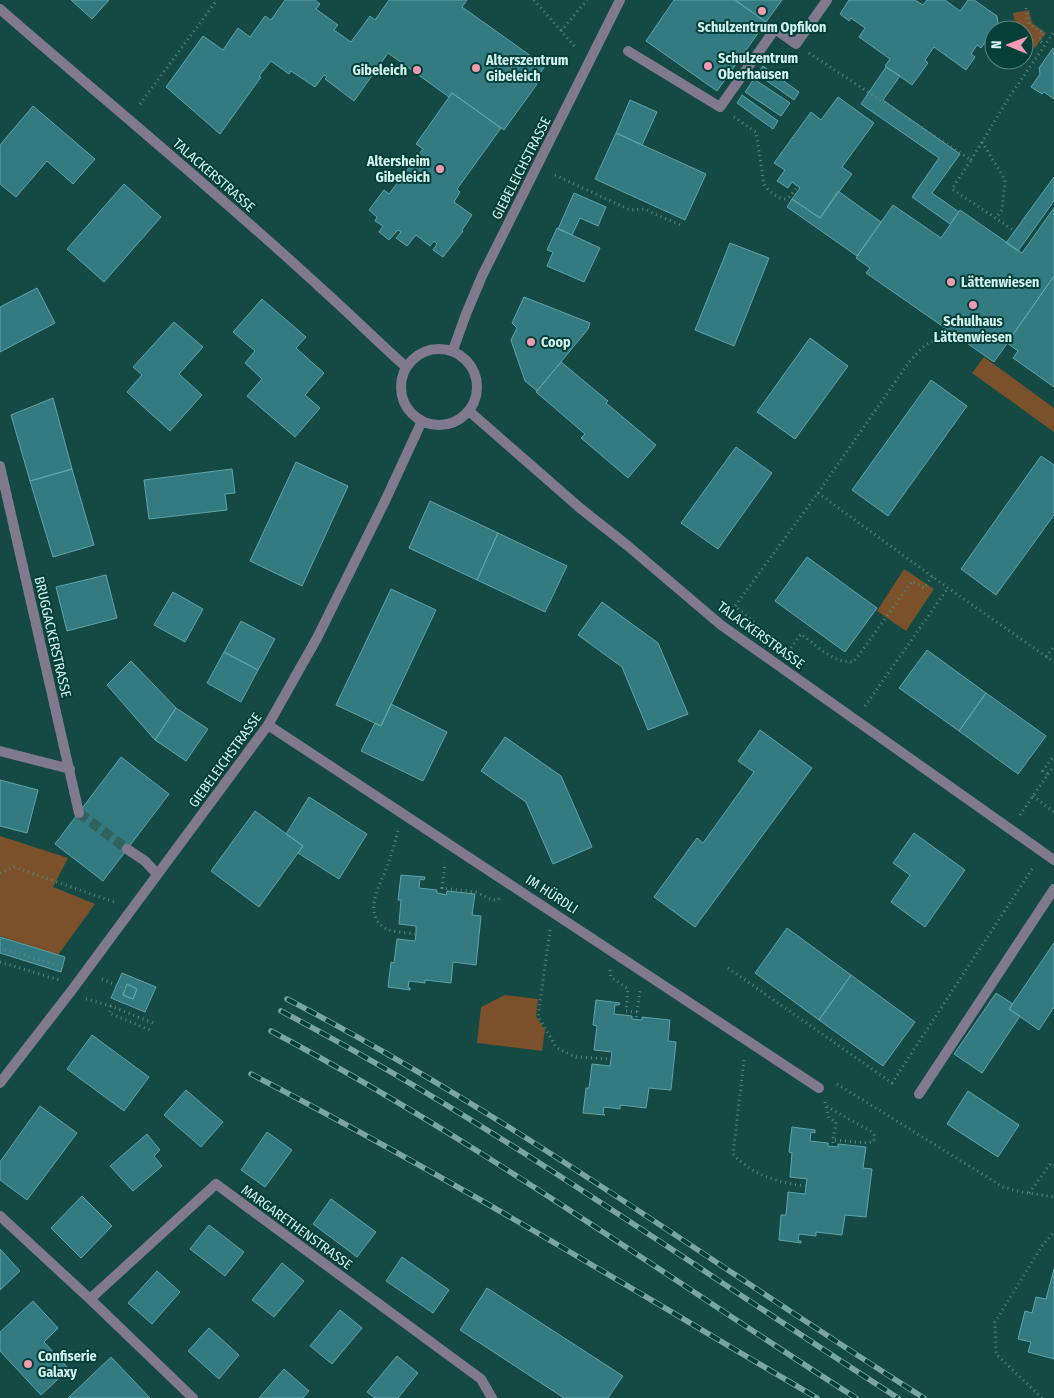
<svg xmlns="http://www.w3.org/2000/svg" width="1054" height="1398" font-family="'Fira Sans Condensed',sans-serif">
  <style>
    .green { fill: #7a512a }
    .building { fill: #347b81; stroke: #5ea4a9 }
    .lines { fill: none; stroke-linecap: round; stroke-linejoin: round }
    .minor-tunnel { stroke: #30635c; stroke-width: 10; stroke-dasharray: 10 5; stroke-linecap: butt }
    .path { stroke: #57867f; stroke-width: 3; stroke-dasharray: 1 4; stroke-linecap: butt }
    .service { stroke: #81798e; stroke-width: 10 }
    .minor { stroke: #81798e; stroke-width: 10 }
    .tertiary { stroke: #81798e; stroke-width: 10 }
    .rail-casing { stroke: #7ba6a0; stroke-width: 5.5 }
    .rail { stroke: #053f38; stroke-width: 4; stroke-dasharray: 11; stroke-linecap: butt }
    .poi-dot { fill: #f19ab1; stroke: #053f38; stroke-width: 2 }
    .labels { text-anchor: middle; stroke-width: 4; stroke-linejoin: round; paint-order: stroke }
    .poi-label { font-size: 14px; font-weight: bold; fill: #d2f3ed; stroke: #053f38; text-anchor: start }
    .street-label { font-size: 14px; fill: #d2f3ed; stroke: #053f38 }
  </style>
  <rect width="100%" height="100%" fill="#144a43"/>
  <path class="green" d="M1029 10 1032 23 1046 33 1035 48 1024 41V30H1015L1016 28 1013 13Z
    M984 357 1054 408V432L972 373Z
    M904 569 934 589 906 631 877 611Z
    M0 836 68 858 53 887 95 904 58 955 0 936Z
    M505 995 538 999 536 1016 545 1030 542 1051 477 1043 481 1007Z"/>
  <path class="building" d="M71 0H109L92 19Z
    M285 0H315L320 4 316 9 338 25 334 30 351 42 370 16 375 20 389 0H467L462 7 545 66 534 82 537 84 504 130 452 93 449 97 388 53 354 101 325 79 327 77 324 75 315 87 291 71 289 74 271 61 259 76 261 77 220 134 166 87 203 36 223 50 238 28 250 37 265 16 271 20Z
    M674 0H735L766 22 717 91 646 41Z
    M735 0H782L766 22Z
    M849 0H915L923 5 927 0H945L960 11 968 0H974L997 16 998 23 981 48 977 45 971 54 975 57 966 70 934 47 925 60 928 63 912 85 885 66 890 59 859 37 865 28 851 18 849 21 840 14Z
    M1053 48 1054 57V99L1044 92 1042 94 1031 87 1040 74 1039 68Z
    M763 66 799 92 794 100 757 74Z
    M886 67 900 76 883 100 960 154 932 193 959 212 950 224 912 197 939 158 861 104Z
    M754 79 790 103 781 116 745 92Z
    M452 93 501 128 457 189 460 192 454 202 472 215 462 230 463 231 443 257 433 250 437 244 434 241 430 246 416 235 407 246 396 238 401 232 398 230 389 240 379 232 383 226 375 221 377 217 369 210 384 190 389 194 423 149 416 144Z
    M742 95 778 121 773 129 737 103Z
    M838 97 874 123 842 167 852 174 820 218 792 199 800 188 792 182 788 188 777 181 785 170 774 163 811 112 821 120Z
    M630 100 657 112 642 145 616 133Z
    M33 106 95 159 73 184 47 161 16 197 0 184V145Z
    M616 133 706 174 685 220 595 179Z
    M1054 177V201L1018 251 1006 243Z
    M124 184 161 217 104 282 67 249Z
    M838 191 881 222 857 256 787 207 792 199 820 218Z
    M574 193 606 207 598 226 580 218 572 235 558 229Z
    M893 205 941 238 960 210 1022 253 1054 208V276L994 362 866 273 870 268 856 258Z
    M557 228 600 248 584 282 547 266 553 252 547 250Z
    M730 243 769 258 734 346 695 330Z
    M1054 276V387L1013 358 1018 351 1007 343Z
    M37 288 55 323 0 352V307Z
    M524 297 590 323 588 329 537 391 525 381 511 340 517 328 512 323Z
    M262 299 306 337 296 348 324 373 305 395 320 408 295 437 247 396 262 379 245 363 255 351 233 332Z
    M174 322 203 347 179 374 202 395 170 431 127 392 142 375 133 367Z
    M810 338 848 366 795 439 757 412Z
    M561 362 608 401 606 403 656 445 628 478 581 438 585 434 536 392Z
    M931 380 967 406 888 516 852 490Z
    M53 398 72 469 30 481 11 415Z
    M736 447 772 473 718 549 681 523Z
    M1041 456 1054 465V515L996 595 961 569Z
    M296 462 348 486 302 586 250 561Z
    M72 469 94 545 53 557 30 481Z
    M232 469 235 493 225 494 227 510 149 519 144 480Z
    M430 501 498 533 477 580 409 548Z
    M498 533 567 566 545 612 477 580Z
    M807 557 877 608 845 652 775 601Z
    M106 575 117 618 67 631 56 587Z
    M391 589 436 610 381 726 336 705Z
    M173 592 203 609 185 642 154 625Z
    M602 602 658 643 688 714 648 730 622 667 578 635Z
    M241 621 275 639 258 670 224 652Z
    M927 650 986 693 959 731 899 688Z
    M224 652 258 670 241 702 207 683Z
    M131 661 176 708 155 740 107 685Z
    M986 693 1046 736 1018 774 959 731Z
    M391 704 447 732 423 781 361 751 375 723 381 726Z
    M176 708 208 729 186 761 155 740Z
    M760 730 812 768 695 927 654 897 697 838 703 843 754 772 738 761Z
    M505 737 561 776 592 847 553 864 526 802 481 771Z
    M121 757 169 794 103 881 55 844Z
    M0 780 38 790 27 833 0 826Z
    M309 797 367 834 339 879 298 853 303 846 286 834Z
    M255 811 303 846 259 907 211 871Z
    M914 833 965 870 925 927 891 902 910 875 893 863Z
    M401 875 425 877 424 880 420 879 419 888 437 890V893L446 895 447 891 475 894 472 915 481 916 476 965 453 962 451 983 425 980V983L409 981 408 988H410V990L388 987 391 962 394 963 397 939 415 941 416 934V926L399 924 401 900H398Z
    M787 928 851 975 819 1020 755 973Z
    M0 937 65 957 61 972 0 953Z
    M1054 943V1007L1039 1030 1009 1009Z
    M122 973 156 987 145 1012 111 998Z
    M851 975 915 1022 883 1066 819 1020Z
    M127 984 137 989 133 999 123 995Z
    M127 984 137 989 133 999 123 995Z
    M996 993 1013 1004 1009 1009 1020 1016 982 1073 954 1054Z
    M596 1000 620 1003 619 1005H615L614 1014 632 1016V1019L642 1020V1017L670 1020 668 1041 676 1042 671 1090 649 1088 646 1108 620 1105V1109L604 1107 603 1114 605 1115 583 1113 586 1088H589L592 1064 610 1066 612 1052 594 1050 597 1026 593 1025Z
    M92 1035 149 1077 124 1111 67 1069Z
    M186 1090 223 1122 201 1147 164 1115Z
    M968 1091 1019 1125 998 1157 947 1124Z
    M40 1106 77 1133 27 1200 0 1180V1162Z
    M792 1127 815 1130V1133L811 1132 810 1141 828 1143V1146L838 1147V1144L866 1147 863 1168 872 1169 866 1217 845 1215 842 1235 816 1232V1236L799 1234 798 1241H801V1243L779 1240 781 1215H786L788 1192 805 1194 807 1179 790 1177 792 1153 789 1152Z
    M267 1132 292 1150 265 1187 241 1170Z
    M147 1134 160 1150 154 1156 162 1166 133 1191 110 1166Z
    M82 1196 112 1226 81 1258 51 1228Z
    M331 1199 376 1232 357 1257 313 1224Z
    M209 1225 244 1252 225 1276 190 1249Z
    M0 1249 20 1271 0 1290Z
    M402 1257 449 1290 433 1313 386 1281Z
    M282 1263 304 1281 274 1317 252 1300Z
    M1054 1269V1359L1028 1352 1031 1342 1018 1339 1025 1311 1032 1313 1036 1297 1046 1299Z
    M157 1271 180 1292 152 1324 128 1303Z
    M487 1288 623 1376 608 1398H564L460 1330Z
    M33 1301 58 1328 44 1342 69 1369 41 1395 0 1351V1332Z
    M340 1310 362 1328 332 1364 310 1346Z
    M209 1328 239 1355 219 1379 188 1351Z
    M397 1356 418 1373 398 1398H375L367 1392Z
    M111 1357 150 1398H68Z
    M284 1369 309 1391 303 1398H259Z"/>
  <g class="lines">
    <path class="minor-tunnel" d="M79 813 127 849"/>
    <path class="path" d="M534 0 576 48
      M1026 8 1029 24 1044 33 1039 40 1044 44
      M561 31 587 0
      M809 53 971 160 952 189 1015 231
      M140 104 217 0
      M734 117 756 132 764 184C767 190 781 202 788 198 791 196 794 191 796 188
      M982 142 1005 180 1002 210 996 218
      M971 160 1010 96 1054 32
      M555 175 630 210 644 209 680 225
      M818 493 948 588 1054 662
      M769 635 735 606 818 493 909 362C915 356 921 348 927 344 936 339 947 342 955 335
      M788 652 801 634C816 645 833 663 853 662L859 655 912 581 924 588 933 576
      M1046 657 1054 646
      M865 706 948 588
      M1048 774 1054 766
      M1033 796 1054 812
      M1020 815 1048 774 1043 771 1054 755
      M398 831C395 842 392 853 388 864 382 882 363 910 382 926 389 933 406 932 416 934
      M0 873 14 867 114 902
      M442 888 445 863
      M441 894 442 888 476 892 492 900H498L500 897
      M550 930 538 1016 556 1047 561 1050 576 1057 611 1059
      M0 948 66 968
      M0 962 59 980
      M728 968 892 1083 1034 866
      M610 970 611 977 628 989 626 1011 637 1012 636 1019
      M102 979 130 991
      M86 999 111 1006 153 1023
      M111 1006 109 1013 150 1030
      M637 1012 640 990
      M744 1060 733 1154C752 1175 779 1183 806 1186
      M837 1084 1003 1187 1021 1192 1054 1197
      M825 1102 826 1106 872 1132 874 1135V1141L868 1143 833 1140V1147
      M826 1107 829 1118 836 1122 833 1140
      M1029 1193 1051 1163 1054 1165
      M1042 1398 996 1354 995 1322 1042 1246 1054 1232"/>
    <path class="service" d="M628 51 720 107 775 29 796 44 827 0
      M268 725 819 1088
      M919 1094 1054 889"/>
    <path class="minor" d="M0 466 79 813
      M0 751 70 769
      M127 849 145 861 157 874
      M0 1216 90 1299 193 1398
      M90 1299 216 1184 481 1379 492 1398"/>
    <path class="tertiary" d="M0 9C108 103 218 193 323 290 351 315 378 342 406 367
      M401 387a38 38 0 1 1 76 0a38 38 0 1 1-76 0Z
      M453 350 466 314 482 276 620 0
      M469 411 580 508 628 546 721 625 1054 860
      M0 1083 72 990 268 725 317 638 385 501 422 421"/>
    <defs>
      <path id="rail" d="M287 999C510 1115 712 1264 924 1398
        M281 1011C496 1124 693 1267 898 1398
        M271 1031C475 1139 662 1274 856 1398
        M251 1074C444 1174 630 1288 817 1398"/>
    </defs>
    <use href="#rail" class="rail-casing"/>
    <use href="#rail" class="rail"/>
  </g>
  <g class="poi-dot">
    <circle cx="762" cy="11" r="5"/>
    <circle cx="708" cy="66" r="5"/>
    <circle cx="476" cy="68" r="5"/>
    <circle cx="417" cy="70" r="5"/>
    <circle cx="440" cy="169" r="5"/>
    <circle cx="951" cy="282" r="5"/>
    <circle cx="973" cy="305" r="5"/>
    <circle cx="531" cy="342" r="5"/>
    <circle cx="28" cy="1364" r="5"/>
  </g>
  <g class="labels">
    <g class="poi-label">
      <text x="762" y="32" text-anchor="middle">Schulzentrum Opfikon</text>
      <text x="718" y="63">Schulzentrum<tspan x="718" dy="16">Oberhausen</tspan></text>
      <text x="486" y="65">Alterszentrum<tspan x="486" dy="16">Gibeleich</tspan></text>
      <text x="407" y="75" text-anchor="end">Gibeleich</text>
      <text x="430" y="166" text-anchor="end">Altersheim<tspan x="430" dy="16">Gibeleich</tspan></text>
      <text x="961" y="287">Lättenwiesen</text>
      <text x="973" y="326" text-anchor="middle">Schulhaus<tspan x="973" dy="16">Lättenwiesen</tspan></text>
      <text x="541" y="347">Coop</text>
      <text x="38" y="1361">Confiserie<tspan x="38" dy="16">Galaxy</tspan></text>
    </g>
    <g class="street-label">
      <text transform="translate(521 168) rotate(-63)" y="5">GIEBELEICHSTRASSE</text>
      <text transform="translate(214 175) rotate(41)" y="5">TALACKERSTRASSE</text>
      <text transform="translate(761 635) rotate(36)" y="5">TALACKERSTRASSE</text>
      <text transform="translate(53 637) rotate(77)" y="5">BRUGGACKERSTRASSE</text>
      <text transform="translate(225 760) rotate(-54)" y="5">GIEBELEICHSTRASSE</text>
      <text transform="translate(552 894) rotate(33)" y="5">IM HÜRDLI</text>
      <text transform="translate(297 1227) rotate(36)" y="5">MARGARETHENSTRASSE</text>
    </g>
  </g>
  <g transform="translate(1009 45) rotate(271)"><circle r="24" fill="#053f38" stroke="#578780"/>
  <path d="M0-4L9 19L0 12L-9 19Z" fill="#f19ab1"/>
  <text y="-8" font-size="14" font-weight="bold" text-anchor="middle" fill="#d2f3ed">N</text>
  </g>
</svg>
